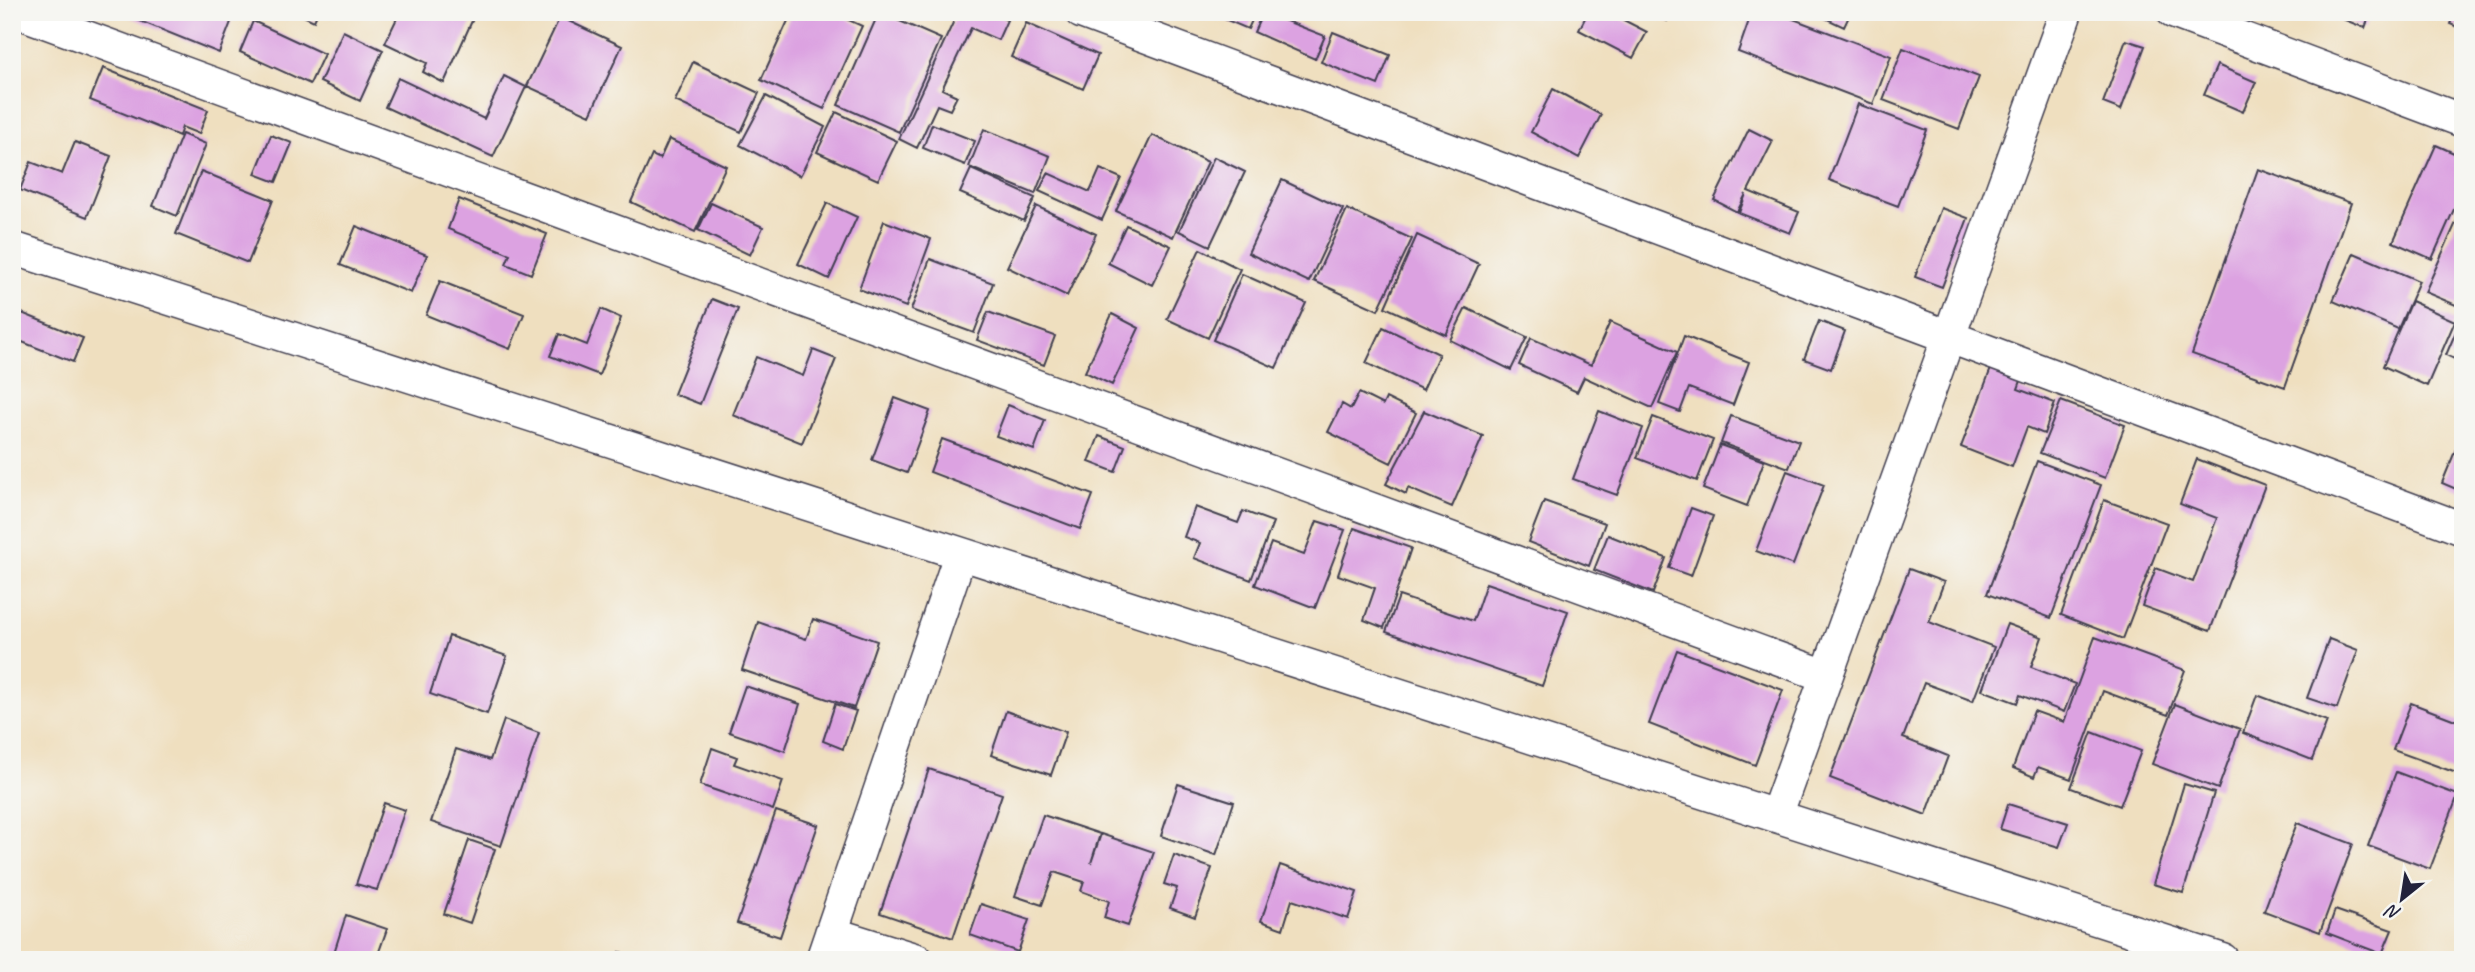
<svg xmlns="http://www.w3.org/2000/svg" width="2475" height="972" font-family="Caveat,sans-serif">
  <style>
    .building { fill: #dca2e1 }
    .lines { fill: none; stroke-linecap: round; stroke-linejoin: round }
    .street-casing { stroke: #413e4f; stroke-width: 35 }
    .street { stroke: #fff; stroke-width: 32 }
  </style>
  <rect width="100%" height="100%" fill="#f6f6f2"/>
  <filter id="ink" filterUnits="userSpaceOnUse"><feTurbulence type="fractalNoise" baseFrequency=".0143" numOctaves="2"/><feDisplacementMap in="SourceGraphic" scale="14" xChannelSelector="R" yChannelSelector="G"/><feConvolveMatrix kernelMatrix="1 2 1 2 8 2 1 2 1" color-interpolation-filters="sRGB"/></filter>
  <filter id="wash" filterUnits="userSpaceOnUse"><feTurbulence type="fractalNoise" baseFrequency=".00686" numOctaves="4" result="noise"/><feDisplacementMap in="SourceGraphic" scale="28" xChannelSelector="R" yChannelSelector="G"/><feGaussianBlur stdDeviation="1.57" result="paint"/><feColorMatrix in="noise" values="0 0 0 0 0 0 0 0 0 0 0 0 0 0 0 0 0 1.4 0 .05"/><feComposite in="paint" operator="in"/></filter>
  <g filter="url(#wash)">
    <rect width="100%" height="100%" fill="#efdfbf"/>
    <g id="blocks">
      <path class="building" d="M126 12H206L231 22 219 53 125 15Z
        M295 12H318L314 21Z
        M400 12H476L444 83 423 72 427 63 385 43Z
        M792 12H831L862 26 824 109 761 80Z
        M879 12 941 39 899 132 838 105Z
        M958 12H990L1007 20 998 40 971 28 942 89 957 96 950 110 937 105 917 148 899 139Z
        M1218 12H1256L1248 29 1217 16Z
        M1263 12 1325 36 1315 59 1254 32Z
        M1588 12H1608L1647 32 1633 58 1579 30Z
        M1648 12H1671L1667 21Z
        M1752 12H1775L1891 56 1873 104 1738 52Z
        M1825 12H1851L1844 27 1823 17Z
        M2325 12H2371L2365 28Z
        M2455 12H2463V29L2450 24Z
        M560 17 622 46 590 115 527 86Z
        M253 21 324 54 310 84 240 52Z
        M1026 23 1098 55 1083 89 1011 57Z
        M343 31 383 50 360 101 320 82Z
        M1333 32 1390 55 1378 85 1321 62Z
        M2126 40 2145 46 2121 110 2103 103Z
        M1903 48 1979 77 1959 129 1883 100Z
        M693 62 759 93 741 132 675 101Z
        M2217 65 2256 82 2243 112 2204 95Z
        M103 68 208 110 199 134 182 127 179 136 90 100Z
        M504 76 526 87 493 157 385 107 398 78 484 119Z
        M1553 89 1601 115 1579 158 1531 132Z
        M766 96 825 127 800 176 740 145Z
        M1858 104 1927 130 1898 206 1829 180Z
        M836 112 897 141 878 180 817 152Z
        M932 124 975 141 965 165 923 148Z
        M984 129 1050 156 1035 194 969 167Z
        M1749 129 1773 141 1748 191 1799 212 1790 233 1739 213 1746 194 1737 212 1714 200Z
        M182 134 206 144 177 216 153 206Z
        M271 135 292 143 276 182 255 174Z
        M1152 135 1208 162 1173 237 1116 211Z
        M669 139 726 166 695 232 631 202 652 155 660 159Z
        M75 142 111 156 87 217 20 190 31 162 62 174Z
        M2436 145 2463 157V189L2432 259 2393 242Z
        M1214 157 1245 172 1210 246 1179 231Z
        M971 169 1035 198 1024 221 960 193Z
        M1100 169 1121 178 1102 220 1039 191 1048 173 1090 192Z
        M2258 169 2351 203 2285 387 2192 354Z
        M201 171 273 200 248 263 176 234Z
        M1282 180 1343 209 1309 282 1248 253Z
        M459 199 547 234 531 274 506 264 510 254 448 229Z
        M711 203 763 227 750 255 698 230Z
        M827 203 857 217 829 279 798 264Z
        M1036 206 1096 234 1067 296 1007 267Z
        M2463 207V308L2425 292Z
        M1941 208 1968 218 1942 287 1915 277Z
        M1347 209 1412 239 1378 310 1314 281Z
        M884 221 931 239 906 307 859 289Z
        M1126 225 1171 246 1152 285 1108 263Z
        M356 226 427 255 411 293 340 265Z
        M1417 235 1479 264 1446 335 1385 307Z
        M1200 249 1240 269 1208 338 1167 319Z
        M2354 253 2419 281 2398 329 2333 301Z
        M930 259 993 283 974 333 911 310Z
        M1242 274 1306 303 1276 368 1213 340Z
        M440 281 524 314 510 349 426 315Z
        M712 299 738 309 700 404 674 394Z
        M2411 301 2455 321 2427 386 2383 366Z
        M1466 308 1527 337 1511 370 1450 340Z
        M12 309 83 338 73 362 12 338Z
        M601 309 621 318 599 375 550 356 559 334 587 345Z
        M988 312 1055 336 1044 365 977 340Z
        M1112 314 1139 328 1112 385 1085 372Z
        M2463 315V363L2446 355Z
        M1819 321 1845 331 1831 369 1804 359Z
        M1610 322 1677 352 1652 408 1584 377 1577 392 1519 365 1531 338 1591 365Z
        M1383 327 1439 354 1423 390 1366 363Z
        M1684 336 1749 362 1733 405 1689 388 1680 412 1659 404Z
        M813 350 836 359 802 443 733 415 756 357 803 376Z
        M1992 366 2022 378 2018 389 2055 403 2044 434 2027 427 2012 467 1961 447Z
        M1359 393 1383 405 1386 398 1416 413 1391 463 1328 432 1342 404 1351 409Z
        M895 398 930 411 907 473 872 460Z
        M2061 401 2125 425 2105 478 2040 453Z
        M1008 405 1045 420 1034 450 996 436Z
        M1424 411 1483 436 1452 507 1408 488 1406 494 1386 484Z
        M1599 411 1643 428 1617 495 1573 479Z
        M1731 416 1799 441 1789 468 1721 443Z
        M1653 417 1713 440 1697 481 1637 458Z
        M2463 432V492L2442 483Z
        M1099 436 1125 446 1115 472 1089 462Z
        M942 439 1093 495 1080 529 930 472Z
        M1720 445 1764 461 1747 506 1703 489Z
        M2197 459 2265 485 2210 631 2142 606 2156 568 2193 582 2217 518 2180 504Z
        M2037 461 2101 485 2051 618 1987 594Z
        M1787 471 1824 485 1793 565 1756 551Z
        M2104 500 2167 523 2123 639 2061 615Z
        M1544 501 1605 523 1589 566 1528 542Z
        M1195 507 1238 523 1243 511 1273 522 1251 580 1194 558 1200 543 1184 537Z
        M1691 508 1713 516 1691 576 1669 568Z
        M1317 521 1345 530 1315 608 1255 585 1271 543 1304 555Z
        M1354 528 1411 548 1384 628 1364 620 1375 588 1338 575Z
        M1608 535 1666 558 1653 593 1594 570Z
        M1909 569 1944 582 1929 622 1994 647 1973 701 1924 683 1903 738 1948 756 1926 815 1830 778Z
        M1486 583 1568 611 1542 686 1386 632 1399 596 1473 621Z
        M813 619 877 641 854 708 742 670 758 622 806 639Z
        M2007 624 2042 637 2031 667 2075 684 2064 712 2020 695 2017 703 1982 690Z
        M449 636 507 656 487 714 430 694Z
        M2095 637 2185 670 2168 715 2103 691 2071 779 2038 767 2034 777 2013 768 2034 711 2064 722Z
        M2329 639 2358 650 2337 708 2307 698Z
        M1677 650 1783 690 1755 765 1649 724Z
        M745 686 800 704 785 751 729 732Z
        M2257 695 2327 721 2312 760 2243 733Z
        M2411 703 2463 723 2462 775 2393 750Z
        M835 704 856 711 843 749 823 741Z
        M2175 704 2240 729 2218 789 2152 764Z
        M1006 711 1066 732 1051 775 991 755Z
        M504 720 539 733 501 846 431 822 456 749 490 760Z
        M2092 732 2141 751 2120 806 2071 788Z
        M712 748 737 757 734 764 783 781 773 810 700 785Z
        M929 769 1002 794 953 938 880 913Z
        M2396 772 2458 795 2430 869 2368 846Z
        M1178 784 1234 802 1216 855 1161 836Z
        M2184 784 2214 793 2183 893 2153 884Z
        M384 803 405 810 377 890 356 884Z
        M2008 804 2068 823 2059 847 2000 829Z
        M776 811 818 825 780 937 737 923Z
        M1043 815 1100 834 1091 863 1101 834 1154 852 1128 926 1104 918 1109 901 1081 891 1084 882 1054 872 1042 905 1015 896Z
        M2297 823 2353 844 2320 932 2264 911Z
        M469 840 495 849 470 923 444 914Z
        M1174 855 1212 868 1195 917 1170 908 1177 888 1164 884Z
        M1280 865 1357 892 1348 919 1292 900 1283 929 1261 921Z
        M981 904 1029 920 1018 952 970 935Z
        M2335 910 2392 930 2382 954 2327 933Z
        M346 915 387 929 376 960 332 959Z
        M620 952 641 959 640 960H618Z"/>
    </g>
  </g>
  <g filter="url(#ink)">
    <use href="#blocks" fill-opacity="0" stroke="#413e4f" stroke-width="2"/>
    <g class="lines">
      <defs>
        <path id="street" d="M18 12 1826 676
          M1081 12 2463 529
          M2173 12 2463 121
          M12 248 2223 960
          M1776 816 2066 12
          M831 933 917 960
          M822 960 960 555"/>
      </defs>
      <use href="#street" class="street-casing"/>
      <use href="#street" class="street"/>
    </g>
  </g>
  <rect width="2475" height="972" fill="none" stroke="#f6f6f2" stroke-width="42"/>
  <g transform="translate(2402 899) rotate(210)" stroke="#f6f6f2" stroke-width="5" paint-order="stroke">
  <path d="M0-5L12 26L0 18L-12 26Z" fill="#22223b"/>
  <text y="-10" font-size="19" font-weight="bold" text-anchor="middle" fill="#22223b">N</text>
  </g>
</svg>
